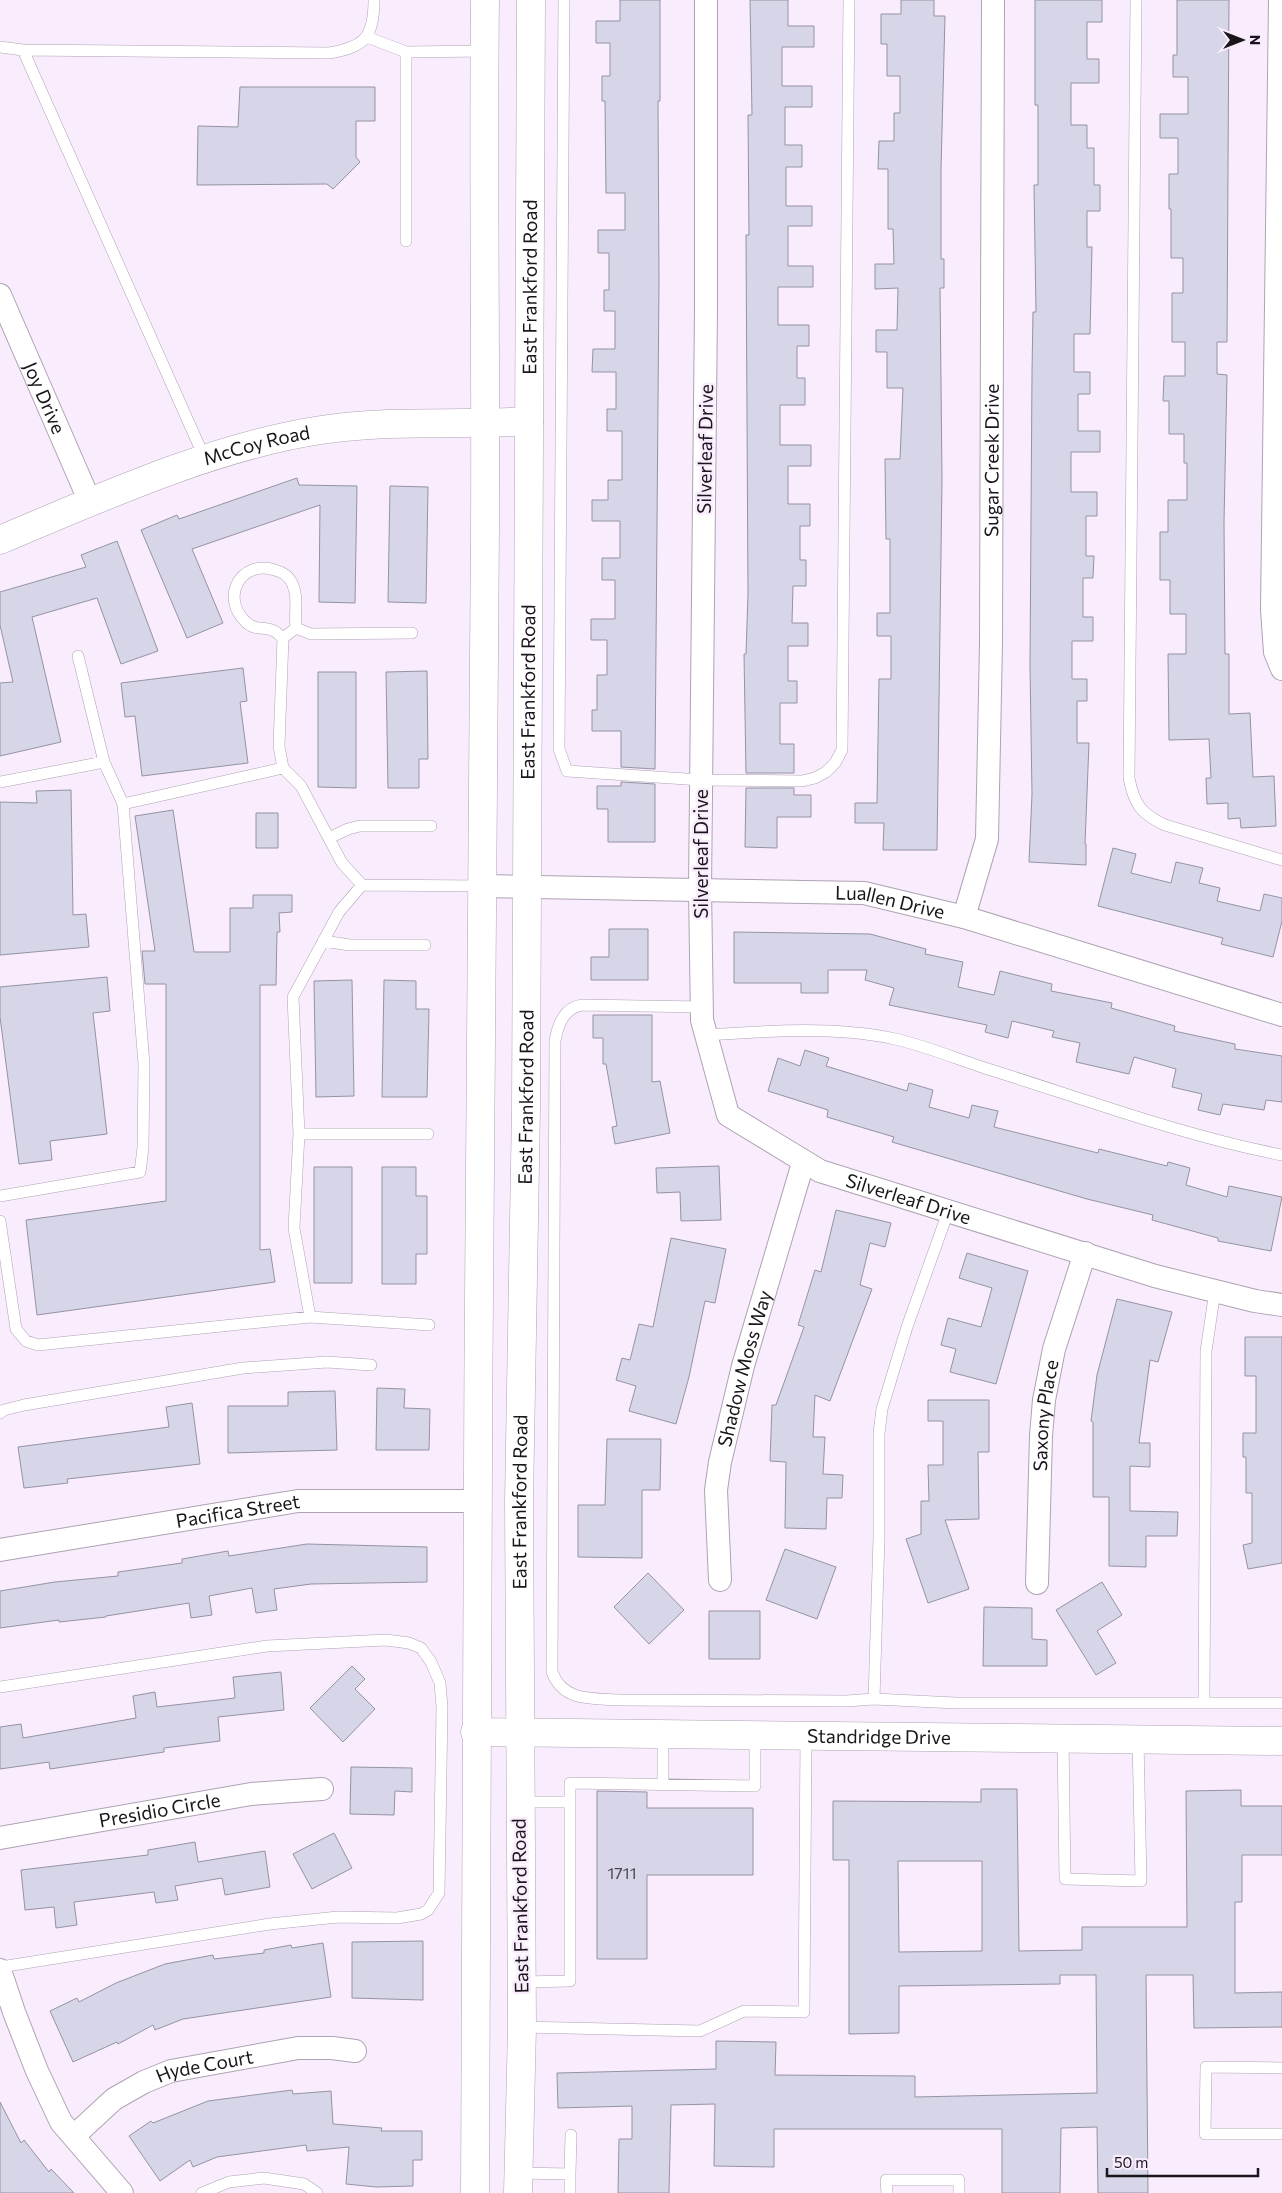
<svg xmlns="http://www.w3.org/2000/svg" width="1282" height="2193" font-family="Commissioner,sans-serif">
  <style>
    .building { fill: #d7d6e9; stroke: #9493a4; fill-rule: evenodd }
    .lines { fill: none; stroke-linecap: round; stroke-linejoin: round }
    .lane-casing { stroke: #aea3b2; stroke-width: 12 }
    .street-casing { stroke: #aea3b2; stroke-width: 24 }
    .secondary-casing { stroke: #aea3b2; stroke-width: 29 }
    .lane { stroke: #fff; stroke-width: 11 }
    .street { stroke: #fff; stroke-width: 22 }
    .secondary { stroke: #fff; stroke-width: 28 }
    .labels { text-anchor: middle; stroke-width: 5; stroke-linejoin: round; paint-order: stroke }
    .number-label { font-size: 16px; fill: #48454e }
    .street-label { font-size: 19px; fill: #19151a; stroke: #f9ecfd }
  </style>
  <rect width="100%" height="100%" fill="#f9ecfd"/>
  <path class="building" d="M620 0H660V101H658L659 281 655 769 621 767V731H592V710H597V675H607V640H591V619H615V580H602V558H620V521H592V500H608V480H622V431H607V409H616V372H592L593 349H615V311H604V290H609V253H598V230H625V193H606L605 101H602V76H610V43H596V21H620Z
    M750 0H788V26H814V47H782V86H812V107H785V145H802V167H786V206H812V226H788V266H813V287H778V325H809V346H797V378H805V405H780V445H811V466H788V504H810V526H800V560H806V586H793L792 623H808V646H788V681H797V703H780V744H794V773H746L744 654H746L748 594 746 235H749L748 115H752Z
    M901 0H934V16H945L941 169V259H944V288H940L942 479 937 850H883L884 823H855V803H877L879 679H891V636H877V613H890V539H886L885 459H900L903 388H887V352H876V330H897L898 288 875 289V264H894L893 229H888V169H878L879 141H894V113H900V76H887V44H881V14H901Z
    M1035 0H1102V22H1087V59H1099V83H1071V125H1087V148H1094V185H1100V211H1087V247H1092L1090 334H1074V372H1090V394H1078V431H1100V452H1071V492H1097V516H1086V556H1094L1093 578H1083V617H1093V641H1072V679H1087V701H1077V743H1089L1085 844H1086V865L1029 862 1032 794 1030 667 1032 372 1033 312H1036L1034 185H1038V105H1035Z
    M1177 0H1229L1227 342H1217V374L1227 375 1224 523 1225 654H1229V714L1250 713 1253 777 1274 776 1276 826 1241 828 1240 818 1228 819V803L1207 804 1206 778H1211L1209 739 1169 740 1168 654H1186V614H1170V580H1160V532H1168V500H1187V463H1184V434H1169V401H1163L1164 376H1185V342H1172V293H1183V258H1171V209H1169V174H1178V138H1160V114H1188V77H1173V55H1177Z
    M240 87H375V121H356V157L360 162 333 189 327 184 197 185 198 126 238 127Z
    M297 478 299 485 357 486 355 603 319 602 320 505 192 549 223 623 187 638 141 530 177 515 179 519Z
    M390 486 428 487 426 603 388 602Z
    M117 541 158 651 121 664 97 598 32 617 61 742 0 756V683L13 682 0 625V592L86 567 81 555Z
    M243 668 247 701 240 702 248 763 142 776 135 716 125 717 121 683Z
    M427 671 428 759H419V788H388L386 672Z
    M318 672H356V788L318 787Z
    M621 782 655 784V842H608V809H597V786H621Z
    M746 788H794V795H811V817H777V848L745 847Z
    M71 790 73 915 86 914 89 947 0 955V802L37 803 36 791Z
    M173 810 194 952H230V908H253V895H292V912L279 913 280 932H277L276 985H260V1250L270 1249 275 1282 37 1315 26 1220 166 1201V984H145L142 951H155L135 816Z
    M256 813H278V848H256Z
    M1113 848 1136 854 1131 873 1171 883 1176 862 1203 868 1199 883 1220 888 1217 901 1260 911 1264 894 1282 898V921L1273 957 1221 944 1223 938 1098 906Z
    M609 929H648V980H591V957H609Z
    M734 932 870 934 926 949 925 954 963 962 958 987 994 995 1000 971 1052 984 1051 991 1112 1003 1111 1008 1175 1026 1174 1031 1235 1044V1049L1282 1056V1102L1266 1100 1264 1110 1223 1104 1220 1115 1198 1110 1202 1094 1172 1087 1176 1069 1134 1057 1129 1074 1076 1062 1080 1043 1052 1037 1054 1031 1012 1021 1008 1038 985 1032 987 1025 889 1005 894 988 865 980 867 970H828V993H801V983H734Z
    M107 977 110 1011 93 1013 107 1134 50 1141 52 1160 19 1164 0 1017V987Z
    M352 980 354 1096 316 1097 314 981Z
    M384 980 416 981V1009H429L427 1097H382Z
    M593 1015H652V1082L660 1081 670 1133 615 1144 612 1127 617 1126 606 1064H603V1038H593Z
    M805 1050 829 1058 826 1066 907 1091 909 1083 933 1090 929 1107 969 1118 972 1105 998 1111 994 1127 1098 1153 1099 1149 1167 1166 1168 1162 1190 1168 1186 1185 1227 1197 1229 1186 1282 1197 1271 1251 1218 1241V1238L1152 1220 1153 1215 1087 1199 892 1142 894 1137 827 1117 828 1110 768 1091 778 1058 800 1066Z
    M719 1166 721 1220 681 1221 680 1192 657 1193 656 1168Z
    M314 1167H352V1283H314Z
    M382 1167H416V1196H427V1254H416V1284H382Z
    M836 1210 891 1223 885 1247 870 1243 860 1285 872 1289 830 1401 815 1395 813 1437H825L823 1474 843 1475 842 1498H827L826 1529 785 1528 786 1462 770 1461 772 1405H776L804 1327 798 1325 815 1270 821 1272Z
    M671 1238 726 1249 715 1303 705 1301 689 1377 676 1424 629 1411 636 1386 616 1380 622 1358 630 1360 639 1324 653 1327Z
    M967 1253 1028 1271 996 1384 950 1372 956 1349 941 1345 948 1318 981 1327 992 1288 959 1278Z
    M1117 1299 1172 1312 1158 1362 1150 1360 1139 1443H1150V1467L1130 1466V1511L1178 1512 1177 1536H1146V1567L1109 1566V1497H1093V1422L1091 1421 1097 1375Z
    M1245 1337H1282V1563L1248 1569 1243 1545 1252 1543V1493H1246V1457H1243V1433H1256V1376H1245Z
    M377 1388 405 1389 404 1408 430 1409 429 1450H376Z
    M335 1391 337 1450 228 1453V1406H288V1392Z
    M928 1400H989V1452H978L979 1519 945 1520 969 1589 928 1603 906 1539 921 1534V1501H929L928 1465H943V1421H928Z
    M192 1403 200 1464 67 1479 68 1483 24 1488 18 1447 169 1427 166 1407Z
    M607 1439H661L660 1490H642V1558L578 1557V1505H605Z
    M307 1544 427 1547V1582L311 1584 274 1589 277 1610 256 1613 252 1588 209 1596 212 1615 191 1618 189 1603 106 1616V1617L59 1622V1620L0 1628V1591L55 1582 118 1576V1572L182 1563V1559L228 1551 229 1556Z
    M785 1549 836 1567 817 1619 766 1600Z
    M648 1573 684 1610 649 1644 614 1607Z
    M1102 1582 1122 1615 1097 1631 1116 1663 1096 1675 1056 1610Z
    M984 1607 1032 1608V1639L1047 1640V1666H983Z
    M709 1611H760V1659H709Z
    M352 1666 365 1679 355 1689 375 1709 343 1742 310 1708Z
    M281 1672 284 1710 218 1717 220 1741 164 1748V1752L50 1769 49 1762 0 1769V1727L21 1724 23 1738 136 1718 133 1696 155 1692 157 1707 235 1698 233 1677Z
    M351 1767 412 1768V1792L395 1791 394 1815 350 1814Z
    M981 1789H1017L1019 1951 1082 1950V1927H1187L1186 1791 1241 1790V1806H1282V1855H1242V1902H1235V1993L1282 1992V2027L1194 2028 1193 1975H1146L1148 2193H1098L1097 2127 1061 2128 1060 2193H1002V2129H774V2167L714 2166 715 2104 671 2105 669 2193H618L619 2139H632V2106L558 2108 557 2073 716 2069V2041L776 2042 775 2075 915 2076V2097L1097 2093 1096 1975H1060V1984L899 1986V2033L849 2034V1860H833V1801L981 1802ZM898 1861H982V1951L899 1952Z
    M597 1791 647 1792V1808H753V1875H647V1959H597Z
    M334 1833 352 1868 312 1889 293 1854Z
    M195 1842 198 1862 265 1851 270 1887 225 1895 222 1878 175 1886 178 1900 156 1903 154 1892 74 1902 77 1925 56 1928 54 1907 25 1910 21 1870 148 1855V1850Z
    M423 1941V2000L352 1998V1942Z
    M323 1943 331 1997 183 2019 155 2030 153 2025 118 2044 117 2042 73 2062 50 2011 77 1998 79 2002 116 1983 165 1964 213 1955 214 1959 264 1953V1950L291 1945 292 1948Z
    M292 2090 293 2094 331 2091 333 2124 382 2128 381 2131H422V2160H413V2186L376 2187 346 2184 349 2147 307 2151 306 2145 217 2157 193 2167 190 2160 160 2181 129 2136 151 2121 153 2123 208 2101Z
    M0 2102 21 2143 24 2140 49 2172 51 2169 74 2193H0Z"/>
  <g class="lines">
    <defs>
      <path id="lane" d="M564 0 559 749 567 771 701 780 802 781 815 778 826 772 835 763 842 750 849 0
        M1136 0C1135 259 1130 519 1129 778 1134 804 1141 814 1165 825L1282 860
        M367 37 406 52V241
        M0 47 23 50 329 53C365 47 374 37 374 0
        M23 50 205 459
        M406 52 484 51
        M296 628 283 638 279 746 283 768 301 786 342 863 362 885 339 912 293 997 299 1134 294 1228 310 1317
        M296 628 311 634 412 633
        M283 638C280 636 277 632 274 631 265 626 254 631 246 622 220 598 240 559 275 570 282 572 289 576 292 583 299 597 294 613 296 628
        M0 782 104 762
        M123 804 283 768
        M329 838 348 829 360 826H431
        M362 885 482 886
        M323 941 350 945H425
        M702 1007 582 1005C564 1008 558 1024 555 1041L552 1672C564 1703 593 1698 622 1700L847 1701 874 1699
        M706 1035C768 1031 834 1026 895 1039 926 1046 957 1059 988 1069 1084 1099 1184 1136 1282 1155
        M299 1134H428
        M0 1196 140 1172 143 1148 144 1064 123 804 104 762 78 656
        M948 1212 907 1327 882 1409 879 1433V1537L874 1699 956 1703H1204L1206 1351 1215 1291
        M0 1221 16 1329 26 1341 38 1345 310 1317 429 1325
        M0 1413 4 1410 24 1405 243 1368 327 1362 371 1365
        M0 1687 267 1646 386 1640 409 1643 421 1648 431 1662 440 1683 442 1707 439 1893 428 1910 421 1914 397 1918 338 1917 270 1924 0 1967
        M1204 1703H1282
        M663 1734V1784
        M1063 1739 1065 1879 1141 1881 1138 1739
        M519 1802H570
        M522 1982 570 1981V1783L755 1786V1734
        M522 2027 700 2031 744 2011 804 2012 806 1735
        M1282 2068 1206 2067 1205 2134H1282
        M518 2173 570 2174 571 2135
        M202 2193 229 2182 264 2178 304 2184 317 2193
        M570 2193V2174
        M887 2193 886 2180H959V2193"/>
      <g id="street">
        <path id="s1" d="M706 0V308L700 889 702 1020 728 1115 820 1171 1155 1276 1255 1301 1282 1305"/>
        <path d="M1280 0 1272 610 1275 652 1282 669"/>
        <path id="s2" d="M0 295 90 502"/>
        <path id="s3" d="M482 886 864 893 964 917 1282 1015"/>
        <path id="s4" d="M964 917 987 839 991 644 993 0"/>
        <path id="s5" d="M0 1550 298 1501H479"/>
        <path id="s6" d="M720 1580 716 1490 720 1462 743 1366 803 1163"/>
        <path id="s7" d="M1037 1583 1041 1436 1044 1400 1054 1349 1085 1253"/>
        <path id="s8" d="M0 1838 251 1794 322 1789"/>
        <path d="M0 1970 14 2012 37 2071 61 2122 122 2193"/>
        <path id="s9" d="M74 2136 114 2099 144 2082 171 2071 298 2048H332L355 2051"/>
      </g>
      <g id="secondary">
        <path id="s10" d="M0 540C100 498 214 446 321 430 389 419 460 426 529 421"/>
        <path id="s11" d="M475 1732 1282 1741"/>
        <path d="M475 2193C475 1638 481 1084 485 529 486 353 483 176 485 0"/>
        <path id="s12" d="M518 2193 522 2027 519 1501 526 1109 531 0"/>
      </g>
    </defs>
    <use href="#lane" class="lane-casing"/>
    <use href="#street" class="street-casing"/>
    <use href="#secondary" class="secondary-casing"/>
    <use href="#lane" class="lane"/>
    <use href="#street" class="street"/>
    <use href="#secondary" class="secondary"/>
  </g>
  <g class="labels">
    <g class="number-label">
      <text x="622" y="1879">1711</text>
    </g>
    <g class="street-label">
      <text dy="7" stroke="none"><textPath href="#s12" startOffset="1906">East Frankford Road</textPath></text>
      <text dy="7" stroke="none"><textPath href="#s2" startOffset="112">Joy Drive</textPath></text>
      <text dy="7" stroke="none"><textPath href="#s10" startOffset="274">McCoy Road</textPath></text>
      <text transform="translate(705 449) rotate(-89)" y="7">Silverleaf Drive</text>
      <text dy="7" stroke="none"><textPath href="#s4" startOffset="460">Sugar Creek Drive</textPath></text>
      <text dy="7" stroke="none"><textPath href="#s12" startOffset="1501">East Frankford Road</textPath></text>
      <text transform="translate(701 854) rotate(-90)" y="7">Silverleaf Drive</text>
      <text dy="7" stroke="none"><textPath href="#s3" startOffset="409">Luallen Drive</textPath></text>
      <text dy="7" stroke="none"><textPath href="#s12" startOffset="1096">East Frankford Road</textPath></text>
      <text dy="7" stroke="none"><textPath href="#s1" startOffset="1319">Silverleaf Drive</textPath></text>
      <text dy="7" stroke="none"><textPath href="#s6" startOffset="215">Shadow Moss Way</textPath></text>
      <text dy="7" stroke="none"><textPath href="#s7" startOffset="168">Saxony Place</textPath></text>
      <text dy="7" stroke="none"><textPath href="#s12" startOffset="691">East Frankford Road</textPath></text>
      <text dy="7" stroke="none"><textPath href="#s5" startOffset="241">Pacifica Street</textPath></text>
      <text dy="7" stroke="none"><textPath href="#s11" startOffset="404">Standridge Drive</textPath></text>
      <text dy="7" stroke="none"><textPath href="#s8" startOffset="162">Presidio Circle</textPath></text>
      <text transform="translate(520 1906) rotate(-91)" y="7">East Frankford Road</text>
      <text dy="7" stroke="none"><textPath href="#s9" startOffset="152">Hyde Court</textPath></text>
    </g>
  </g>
  <g transform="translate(1242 40) rotate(90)" stroke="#f9ecfd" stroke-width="4" paint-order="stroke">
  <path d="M0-4L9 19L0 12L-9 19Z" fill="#19151a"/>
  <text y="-8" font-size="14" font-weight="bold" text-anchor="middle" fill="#19151a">N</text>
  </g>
  <path d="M1107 2168v8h151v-8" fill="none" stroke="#19151a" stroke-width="2.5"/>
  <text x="1114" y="2168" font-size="15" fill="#19151a" stroke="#f9ecfd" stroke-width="4" paint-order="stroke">50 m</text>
</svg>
